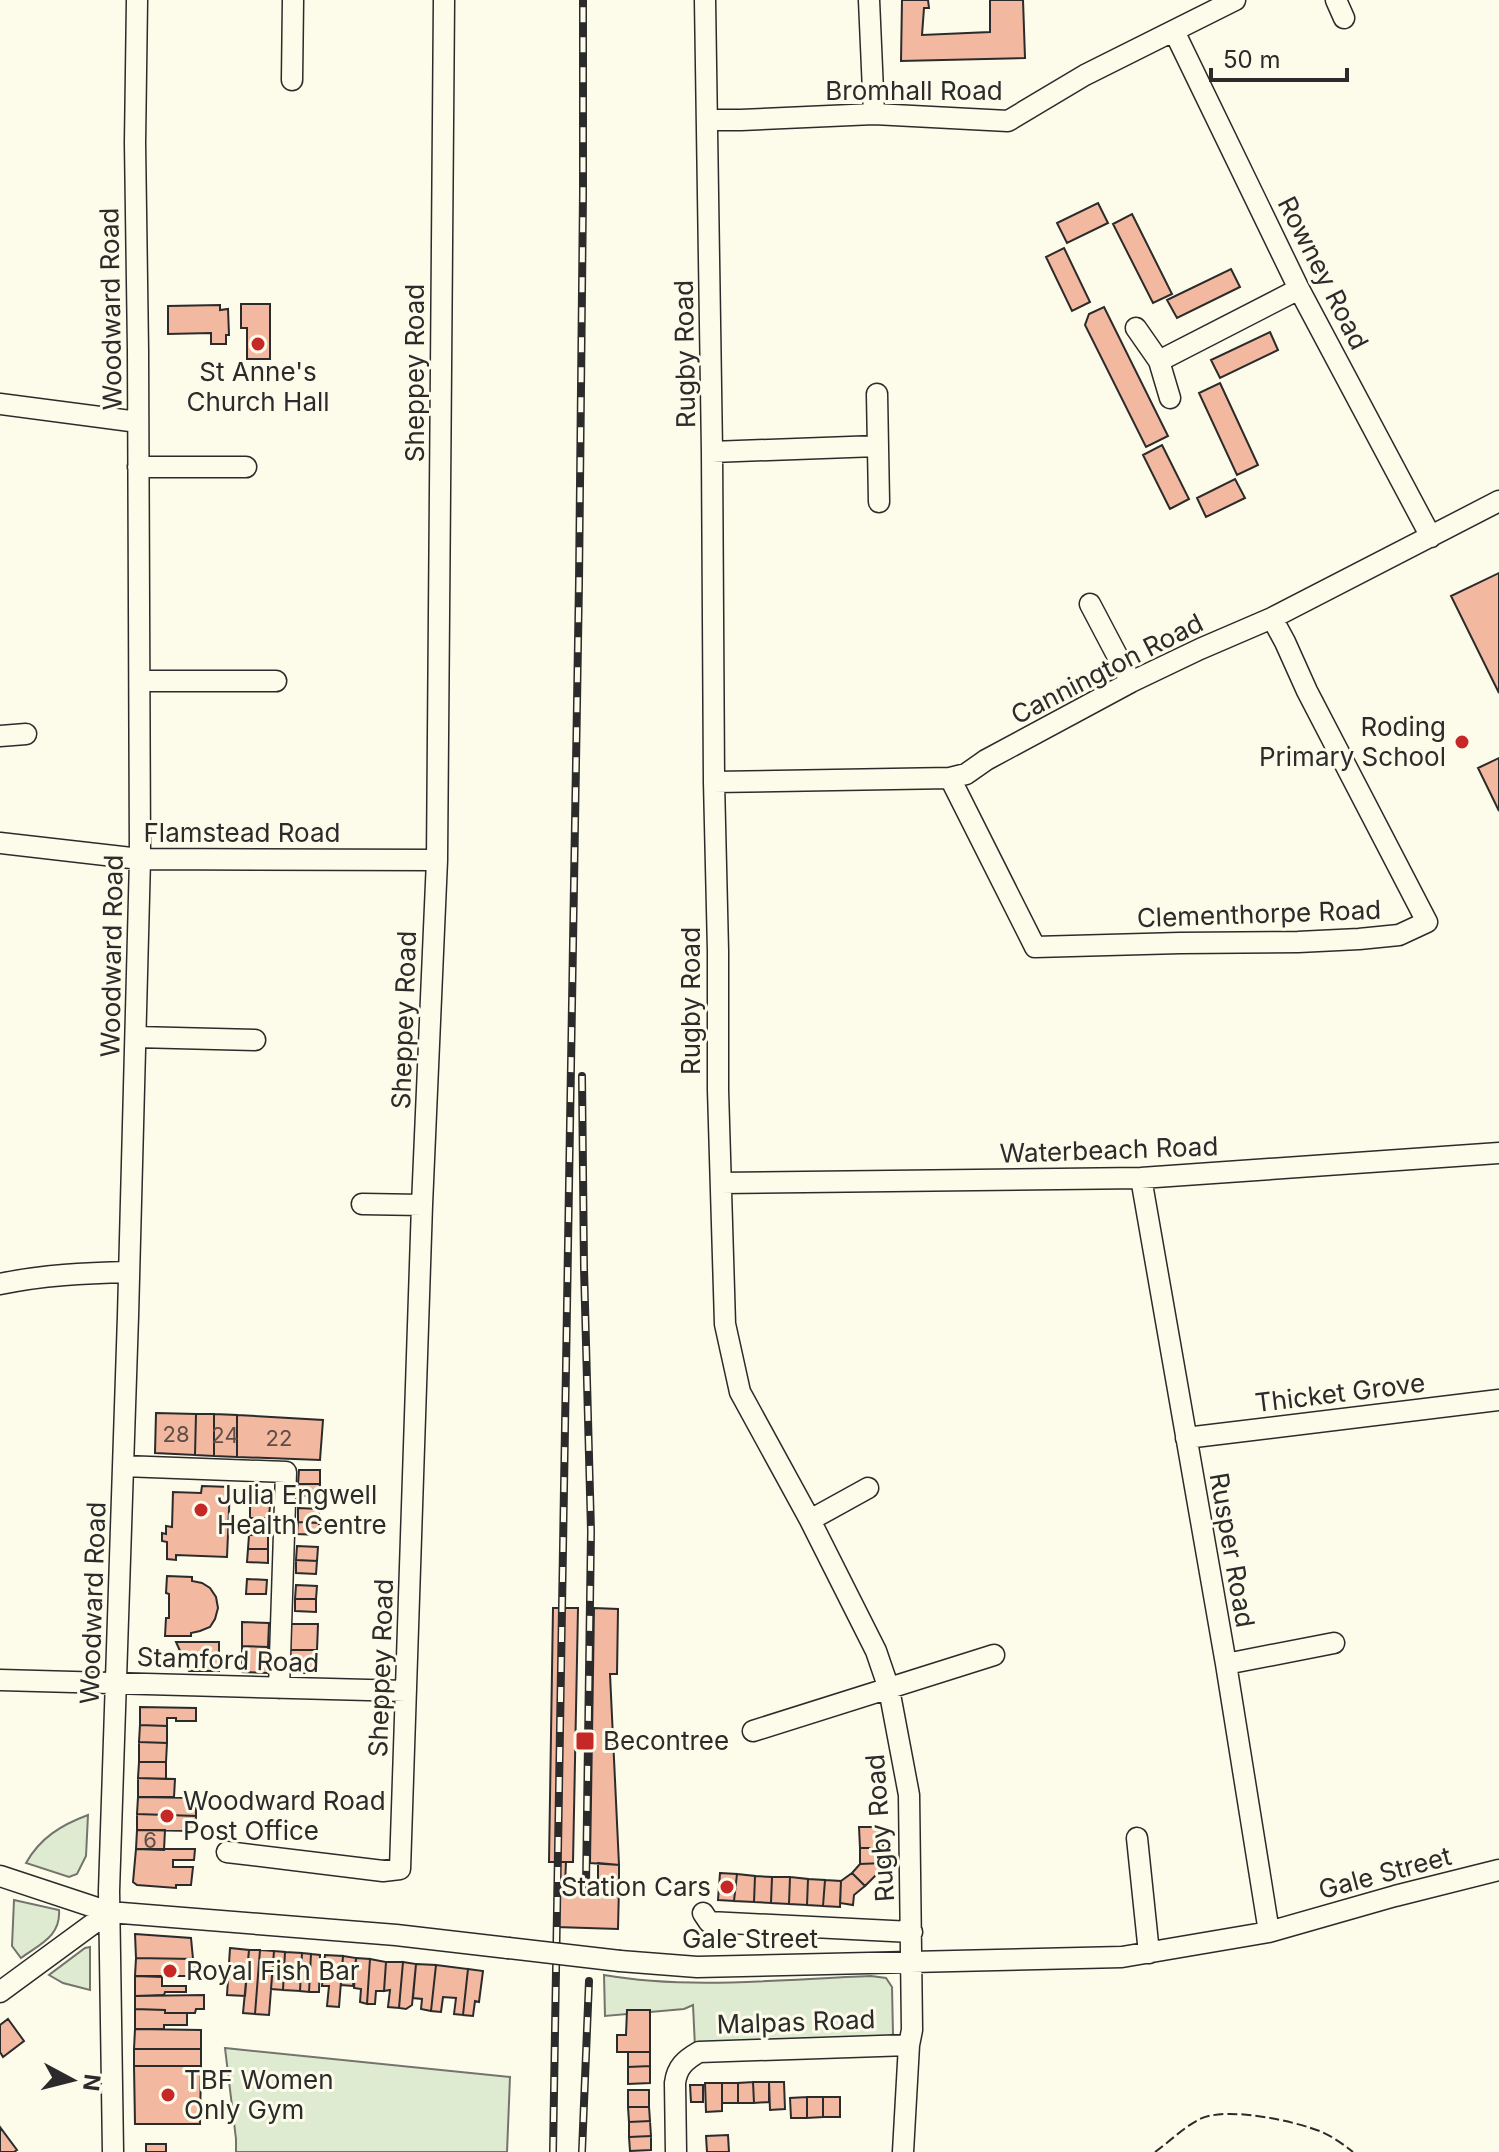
<svg xmlns="http://www.w3.org/2000/svg" width="1499" height="2152" font-family="Inter,sans-serif">
  <style>
    .green { fill: #deebd1; stroke: #74746e; stroke-width: 2 }
    .building { fill: #f2b8a0; stroke: #2b2b2b; stroke-width: 2 }
    .lines { fill: none; stroke-linecap: round; stroke-linejoin: round }
    .minor-casing { stroke: #2b2b2b; stroke-width: 23 }
    .minor { stroke: #fdfbea; stroke-width: 20 }
    .rail-casing { stroke: #2b2b2b; stroke-width: 8 }
    .rail { stroke: #fdfbea; stroke-width: 5; stroke-dasharray: 15; stroke-linecap: butt }
    .minor-bridge-casing { stroke: #2b2b2b; stroke-width: 23; stroke-linecap: butt }
    .minor-bridge { stroke: #fdfbea; stroke-width: 20 }
    .fence { stroke: #2b2b2b; stroke-width: 2; stroke-dasharray: 10 4; stroke-linecap: butt }
    .poi-dot { fill: #c62828; stroke: #fdfbea; stroke-width: 3 }
    .labels { text-anchor: middle; stroke-width: 6; stroke-linejoin: round; paint-order: stroke }
    .number-label { font-size: 22px; fill: #5d4e48 }
    .street-label { font-size: 26px; fill: #2b2b2b; stroke: #fdfbea }
    .poi-label { font-size: 26px; fill: #2b2b2b; stroke: #fdfbea; text-anchor: start }
  </style>
  <rect width="100%" height="100%" fill="#fdfbea"/>
  <path class="green" d="M88 1815 86 1856 77 1874 69 1877 26 1863C40 1838 61 1825 88 1815Z
    M14 1900 59 1910C61 1936 40 1944 21 1958L12 1946Z
    M90 1947V1990L63 1983 49 1975 85 1948Z
    M604 1975C689 1990 784 1979 871 1976L886 1978 892 1987 893 2034 880 2042 695 2047 693 2005 684 2009 605 2016Z
    M225 2048 510 2077 507 2152H236V2139Z"/>
  <path class="building" d="M902 0H928L929 8H924L922 35 990 32V0H1023L1025 58 901 61Z
    M1098 203 1108 223 1067 243 1057 223Z
    M1132 214 1172 294 1153 303 1113 224Z
    M1064 248 1090 302 1072 311 1046 257Z
    M1231 269 1240 287 1177 318 1167 300Z
    M241 304H270V359H247V328H241Z
    M220 305V310L228 309 229 335H226V344H211V333L168 334V306Z
    M1104 307 1168 436 1146 447 1085 325 1089 314Z
    M1270 332 1278 350 1220 378 1211 360Z
    M1220 383 1258 465 1237 475 1199 393Z
    M1162 445 1189 499 1170 509 1143 455Z
    M1235 479 1245 498 1206 517 1197 498Z
    M1499 573V693L1451 596Z
    M1499 758V811L1478 768Z
    M156 1413 196 1414 195 1455 155 1453Z
    M196 1414H214V1456L195 1455Z
    M214 1414 237 1415V1457L214 1456Z
    M237 1415 323 1420 320 1460 237 1457Z
    M299 1470H320V1484H298Z
    M298 1484H320L319 1496H298Z
    M202 1486 230 1487 227 1557 176 1555V1560L167 1559V1542L162 1541V1533L166 1534V1526L172 1527 173 1492 201 1493Z
    M251 1490H269L270 1505 250 1504Z
    M250 1504 270 1505 269 1518H250Z
    M298 1508 319 1509V1523L298 1522Z
    M298 1522 319 1523 318 1535 297 1534Z
    M249 1535H268V1549H248Z
    M297 1546 318 1547 317 1561 296 1560Z
    M248 1549H268V1563L247 1562Z
    M296 1560 317 1561 316 1574 296 1573Z
    M167 1576 192 1577V1581L202 1583 210 1588 216 1597 218 1608 215 1619 210 1627 200 1631 191 1633V1636H165L166 1618H169V1594L166 1593Z
    M247 1579 267 1580 266 1594H246Z
    M296 1585 317 1586 316 1599H295Z
    M295 1599H316V1612L295 1611Z
    M553 1608H578L573 1862H549Z
    M594 1608 618 1609 617 1674H610L619 1865 590 1863Z
    M242 1622 269 1623 268 1647 242 1646Z
    M290 1624H318L317 1650H290Z
    M176 1642H219V1671H189Z
    M242 1646 268 1647V1673L242 1672Z
    M290 1650H317L316 1673H290Z
    M140 1707 196 1708V1721H176V1718H167V1726L140 1725Z
    M140 1725 167 1726V1743L139 1742Z
    M139 1742 167 1743 166 1762H139Z
    M139 1762H166V1779L138 1778Z
    M138 1778 175 1779 174 1797H138Z
    M138 1797 196 1798V1816L137 1814Z
    M137 1814 196 1816 195 1831 137 1830Z
    M859 1827H883V1848H860Z
    M137 1830H165L164 1850 136 1849Z
    M860 1848H883L884 1863 860 1864Z
    M136 1849H195L194 1860H173V1867H193L191 1885H176V1888L137 1885 133 1882Z
    M557 1862H566L565 1885 556 1884Z
    M598 1863 619 1865V1887L598 1885Z
    M884 1863 883 1876H875L865 1886 852 1873 860 1864Z
    M720 1873 737 1874 734 1901 718 1900Z
    M852 1873 865 1886 854 1895 853 1905 840 1903 841 1881Z
    M737 1874 755 1876 754 1902 734 1901Z
    M755 1876 772 1877 771 1903 754 1902Z
    M772 1877H790L789 1904 771 1903Z
    M790 1877 808 1879 807 1905 789 1904Z
    M808 1879 825 1880 823 1906 807 1905Z
    M825 1880 841 1881 840 1907 823 1906Z
    M556 1884 619 1887 618 1929 556 1927Z
    M135 1934 191 1938 193 1959 136 1958Z
    M230 1948 249 1950 245 1996 227 1995Z
    M249 1950H260L255 2014 243 2013Z
    M260 1950 274 1951 269 2015 255 2014Z
    M274 1951 285 1952 283 1990 271 1989Z
    M285 1952 302 1953 300 1991 283 1990Z
    M302 1953 311 1954 309 1992 300 1991Z
    M311 1954 320 1955 319 1992H309Z
    M325 1955 343 1956 339 2007 327 2006 329 1986H322Z
    M343 1956 356 1958 353 1986 341 1985Z
    M136 1958 193 1959V1965L204 1966V1976H135Z
    M356 1958 370 1959 367 2004 360 2002 361 1989 354 1988Z
    M370 1959 386 1962 384 1991H376L375 2004H367Z
    M386 1962H403L399 2008 388 2007 390 1990 384 1991Z
    M403 1962 416 1964 412 2005 406 2009 399 2008Z
    M416 1964 436 1965 431 2011 421 2009 422 1999 413 1998Z
    M436 1965 468 1969 463 2015 454 2014 456 1998 443 1997 441 2012 431 2011Z
    M468 1969 483 1971 479 2002 475 2001 473 2016 463 2015Z
    M135 1976 162 1977V1986H186V1992H165L164 1995 135 1996Z
    M204 1995V2009H196L195 2013H165V2010L135 2009V1996Z
    M135 2009 165 2010V2013H187V2025H164V2029H135Z
    M627 2010H650V2052H617V2035H626Z
    M8 2019 24 2041 3 2057 0 2052V2025Z
    M135 2029 201 2030V2049H134Z
    M134 2049H201V2066H134Z
    M628 2052H650V2066L628 2067Z
    M134 2066H201L200 2124H135Z
    M650 2066V2083L628 2084V2067Z
    M753 2082H769V2102L754 2103Z
    M753 2082 754 2103H738V2083Z
    M769 2082H784L785 2109 770 2110Z
    M705 2083H722V2111L706 2112Z
    M722 2083H738V2103H722Z
    M690 2085H703V2102H691Z
    M628 2090H649V2107H628Z
    M807 2097H823V2117L807 2118Z
    M807 2097V2118H791L790 2098Z
    M823 2097H840V2117H823Z
    M628 2107H649L650 2121 629 2122Z
    M650 2121 651 2136 629 2137V2122Z
    M0 2127 17 2150 14 2152H0Z
    M728 2135 729 2152H707L706 2136Z
    M651 2136V2150L630 2151 629 2137Z
    M146 2144H166V2152H146Z"/>
  <g class="lines">
    <defs>
      <path id="minor" d="M705 0 712 452 714 782 718 951V1090L725 1324 740 1392 810 1520 876 1651 889 1689 909 1795 912 2030 909 2045 903 2152
        M869 0 874 114
        M1336 0 1344 18
        M1174 31 1299 289 1431 537
        M292 80 293 0
        M708 120H741L874 114 1008 121 1085 75 1235 0
        M1136 328 1159 361 1170 398
        M1159 361 1299 289
        M877 394 879 502
        M0 404 138 422
        M712 452 877 446
        M138 467H246
        M1090 604 1131 682
        M140 681H276
        M0 736 26 734
        M950 778 1035 947 1180 943 1298 942 1359 939 1399 935 1427 922 1307 691 1285 642 1272 618
        M714 782 950 778 966 774 986 760 1131 682 1200 649 1272 618 1499 501
        M0 843 140 859 437 860
        M136 1037 255 1040
        M1141 1178 1226 1664 1269 1932
        M721 1183 1141 1178 1499 1153
        M362 1204 422 1205
        M0 1284C43 1275 85 1273 129 1272
        M1186 1438 1499 1400
        M123 1466 286 1472 279 1688
        M810 1520 868 1488
        M1226 1664 1334 1643
        M0 1680 406 1691
        M753 1731 994 1655
        M1137 1838 1149 1953
        M227 1852 383 1871 400 1869 422 1205 437 860 444 0
        M0 1876 109 1912 396 1935 508 1948
        M703 1913 709 1922 912 1932
        M620 1961 697 1967 1122 1957 1269 1932 1395 1896 1499 1870
        M0 1992 109 1912
        M113 2152 109 1891 128 1316 140 859 138 350 135 143 137 0
        M676 2152 675 2083C677 2067 685 2060 699 2052L909 2045"/>
    </defs>
    <use href="#minor" class="minor-casing"/>
    <use href="#minor" class="minor"/>
    <defs>
      <path id="rail" d="M582 1076 584 1268 591 1531 586 1885
        M553 2152 579 582 583 194V0
        M582 2152 589 1981"/>
    </defs>
    <use href="#rail" class="rail-casing"/>
    <use href="#rail" class="rail"/>
    <defs>
      <path id="minor-bridge" d="M508 1948 620 1961"/>
    </defs>
    <use href="#minor-bridge" class="minor-bridge-casing"/>
    <use href="#minor-bridge" class="minor-bridge"/>
    <path class="fence" d="M1155 2152C1169 2142 1184 2127 1200 2119 1227 2106 1295 2121 1322 2132 1333 2137 1343 2144 1353 2152"/>
  </g>
  <g class="poi-dot">
    <circle cx="258" cy="344" r="8"/>
    <circle cx="1462" cy="742" r="8"/>
    <circle cx="201" cy="1510" r="8"/>
    <rect x="575" y="1731" width="20" height="20" rx="4"/>
    <circle cx="167" cy="1816" r="8"/>
    <circle cx="727" cy="1887" r="8"/>
    <circle cx="170" cy="1971" r="8"/>
    <circle cx="168" cy="2095" r="8"/>
  </g>
  <g class="labels">
    <g class="number-label">
      <text x="176" y="1442">28</text>
      <text x="225" y="1443">24</text>
      <text x="279" y="1446">22</text>
      <text x="150" y="1848">6</text>
    </g>
    <g class="street-label">
      <text x="914" y="100">Bromhall Road</text>
      <text transform="translate(1323 273) rotate(63)" y="9">Rowney Road</text>
      <text transform="translate(111 309) rotate(-91)" y="9">Woodward Road</text>
      <text transform="translate(685 354) rotate(-91)" y="9">Rugby Road</text>
      <text transform="translate(415 373) rotate(-90)" y="9">Sheppey Road</text>
      <text transform="translate(1107 669) rotate(-27)" y="9">Cannington Road</text>
      <text x="242" y="842">Flamstead Road</text>
      <text transform="translate(1259 914) rotate(-2)" y="9">Clementhorpe Road</text>
      <text transform="translate(112 956) rotate(-89)" y="9">Woodward Road</text>
      <text transform="translate(691 1001) rotate(-90)" y="9">Rugby Road</text>
      <text transform="translate(404 1020) rotate(-88)" y="9">Sheppey Road</text>
      <text transform="translate(1109 1150) rotate(-2)" y="9">Waterbeach Road</text>
      <text transform="translate(1340 1393) rotate(-7)" y="9">Thicket Grove</text>
      <text transform="translate(1232 1550) rotate(80)" y="9">Rusper Road</text>
      <text transform="translate(93 1603) rotate(-88)" y="9">Woodward Road</text>
      <text transform="translate(228 1660) rotate(2)" y="9">Stamford Road</text>
      <text transform="translate(381 1668) rotate(-88)" y="9">Sheppey Road</text>
      <text transform="translate(880 1828) rotate(-94)" y="9">Rugby Road</text>
      <text transform="translate(1385 1873) rotate(-15)" y="9">Gale Street</text>
      <text x="750" y="1948">Gale Street</text>
      <text transform="translate(796 2022) rotate(-2)" y="9">Malpas Road</text>
    </g>
    <g class="poi-label">
      <text x="258" y="381" text-anchor="middle">St Anne's<tspan x="258" dy="30">Church Hall</tspan></text>
      <text x="1446" y="736" text-anchor="end">Roding<tspan x="1446" dy="30">Primary School</tspan></text>
      <text x="217" y="1504">Julia Engwell<tspan x="217" dy="30">Health Centre</tspan></text>
      <text x="603" y="1750">Becontree</text>
      <text x="183" y="1810">Woodward Road<tspan x="183" dy="30">Post Office</tspan></text>
      <text x="711" y="1896" text-anchor="end">Station Cars</text>
      <text x="186" y="1980">Royal Fish Bar</text>
      <text x="184" y="2089">TBF Women<tspan x="184" dy="30">Only Gym</tspan></text>
    </g>
  </g>
  <g transform="translate(72 2080) rotate(97)" stroke="#fdfbea" stroke-width="6" paint-order="stroke">
  <path d="M0-6L14 30L0 20L-14 30Z" fill="#2b2b2b"/>
  <text y="-12" font-size="22" font-weight="bold" text-anchor="middle" fill="#2b2b2b">N</text>
  </g>
  <path d="M1211 68v12h136v-12" fill="none" stroke="#2b2b2b" stroke-width="4"/>
  <text x="1223" y="68" font-size="24" fill="#2b2b2b" stroke="#fdfbea" stroke-width="6" paint-order="stroke">50 m</text>
</svg>
